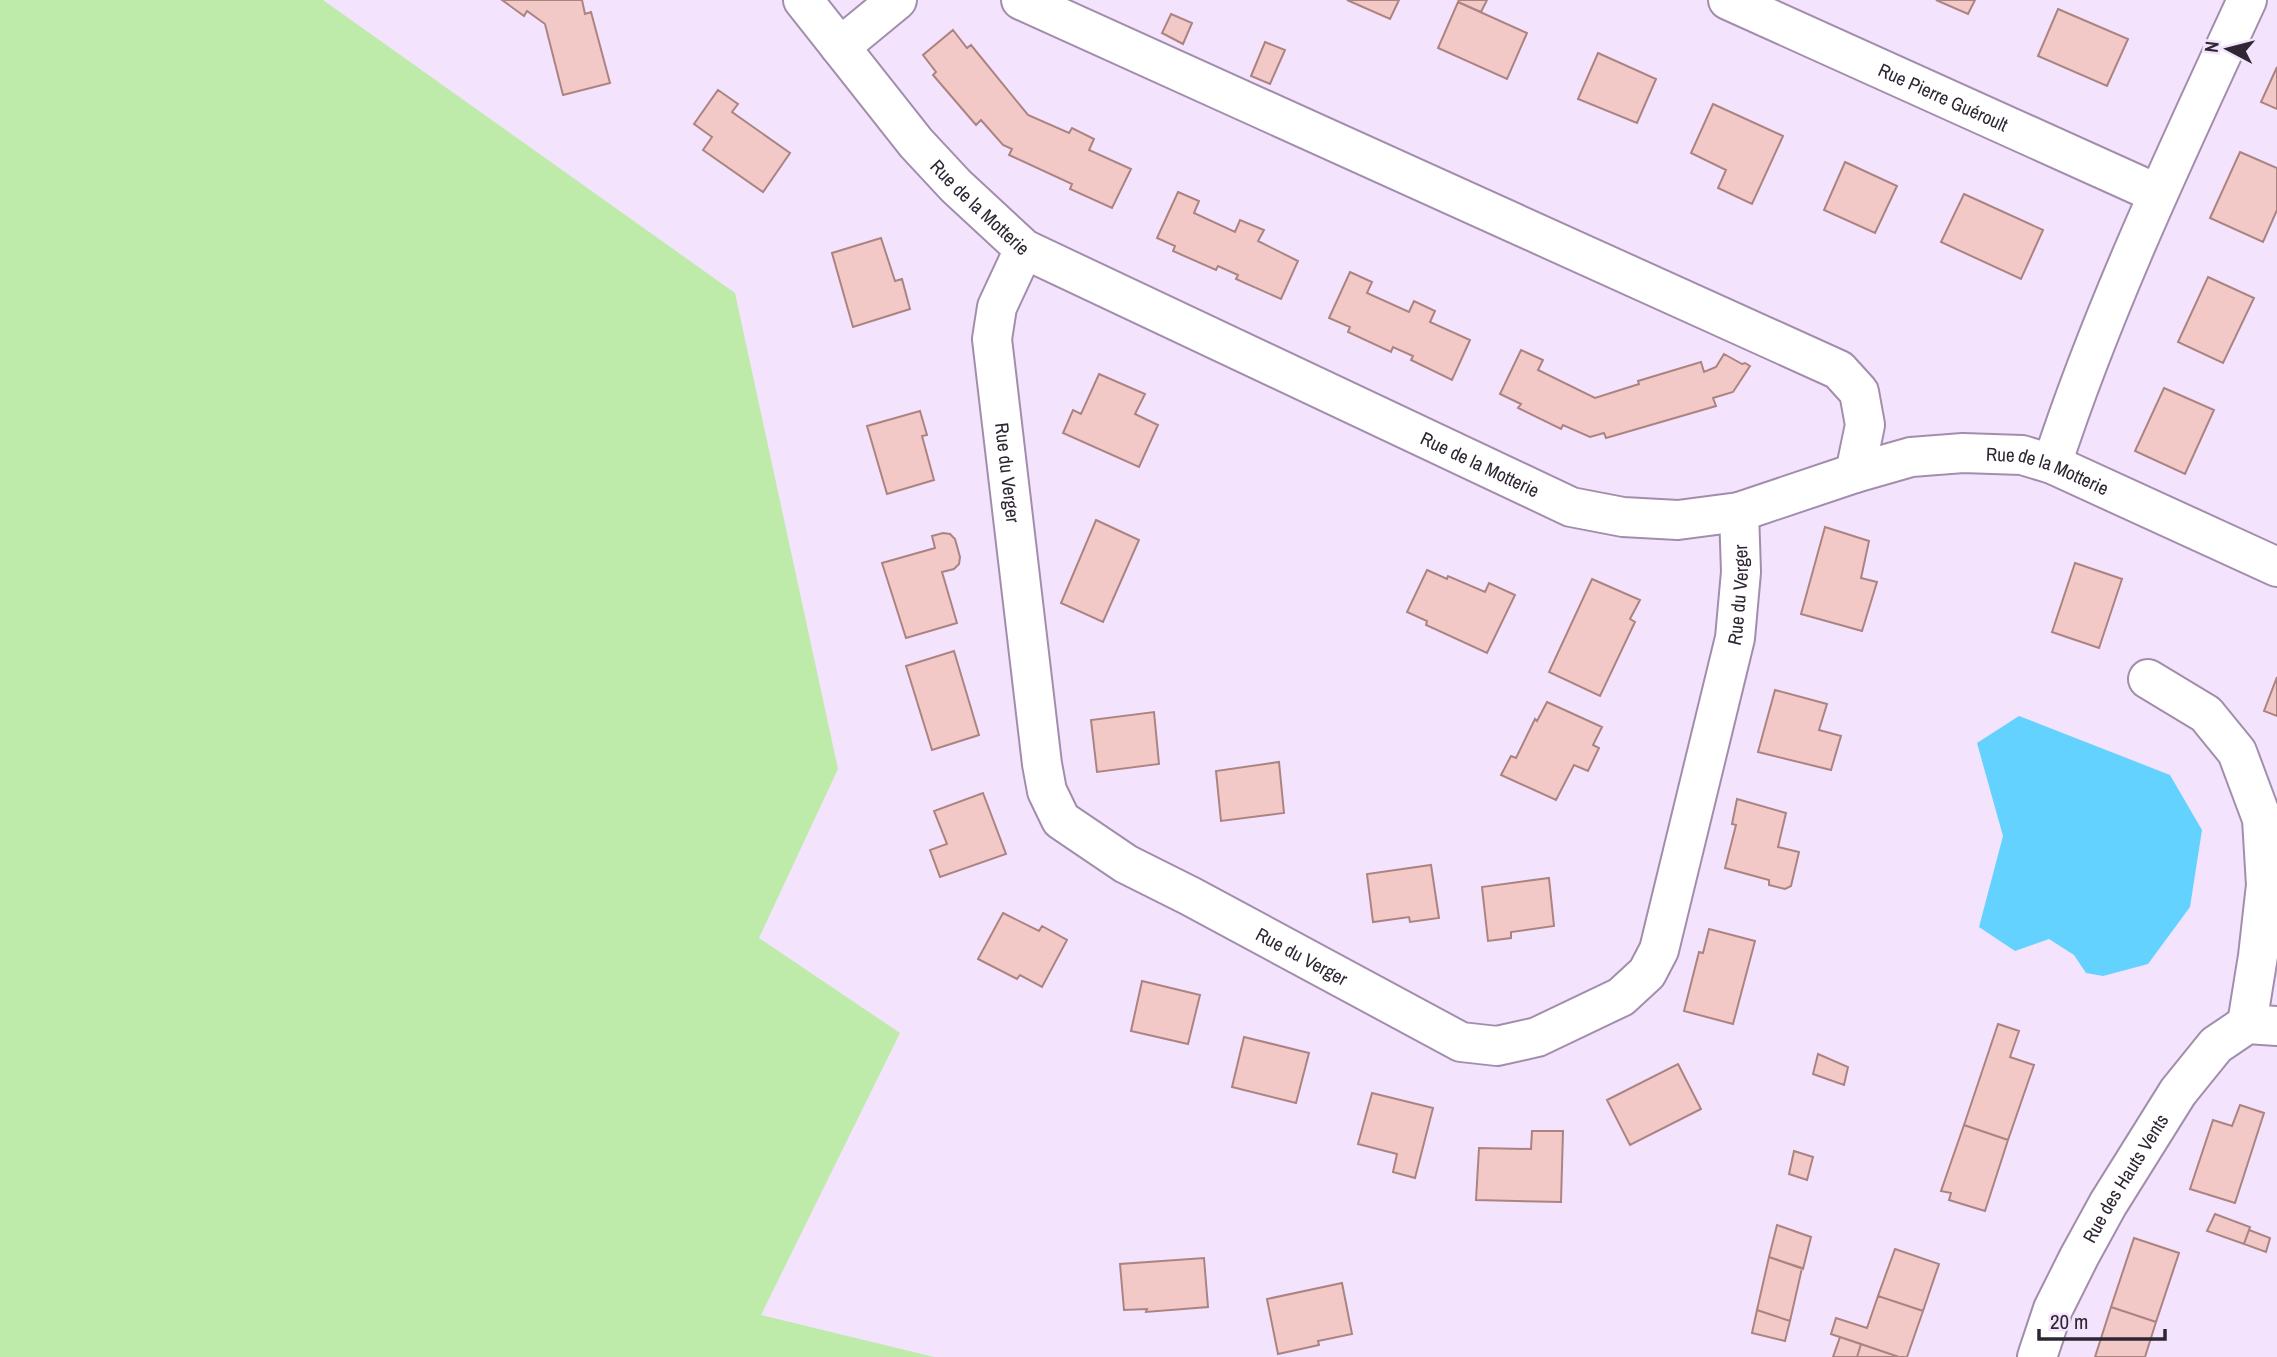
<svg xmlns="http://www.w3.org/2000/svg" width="2277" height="1357" font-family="'Archivo Narrow',sans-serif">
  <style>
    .green { fill: #beeba9 }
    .water { fill: #64d2fe }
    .building { fill: #f2c9c6; stroke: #ab8482; stroke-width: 2 }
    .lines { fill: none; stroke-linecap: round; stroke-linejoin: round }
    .street-casing { stroke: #a28eac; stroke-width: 42 }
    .street { stroke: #fff; stroke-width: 38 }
    .labels { text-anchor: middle; stroke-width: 7; stroke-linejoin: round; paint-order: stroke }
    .street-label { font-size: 19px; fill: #2e2632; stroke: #f4e3fd }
  </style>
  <rect width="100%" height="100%" fill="#f4e3fd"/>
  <path class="green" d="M0 0H323L735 293 838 769 759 938 900 1033 761 1315 934 1357H0Z"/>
  <path class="water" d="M2019 716 2170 775 2202 830 2190 907 2148 964 2103 976 2086 973 2074 955 2049 939 2015 951 1979 927 2003 836 1977 743Z"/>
  <path class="building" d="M502 0H582L585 14 591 12 610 83 563 95 545 24 527 11 524 16Z
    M1347 0H1399L1390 19Z
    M1459 0H1487L1481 12 1458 2Z
    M1936 0H1975L1968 14Z
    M1458 2 1527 33 1507 79 1438 48Z
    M2058 9 2128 39 2107 86 2038 56Z
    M1171 14 1192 23 1183 44 1162 33Z
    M953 30 967 48 971 45 1028 115 1069 133 1072 128 1094 139 1089 150 1131 169 1112 208 1070 189 1072 184 1009 155 1012 149 1003 145 981 120 976 125 933 75 936 72 923 55Z
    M1265 42 1285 50 1270 84 1251 76Z
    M1598 53 1656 79 1637 123 1578 99Z
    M2277 67V109L2261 102Z
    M718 90 738 104 732 112 790 153 763 192 703 150 712 137 694 124Z
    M1713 104 1783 136 1752 204 1718 188 1726 170 1691 153Z
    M2240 152 2277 168V210L2263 242 2210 218Z
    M1845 162 1897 186 1875 233 1824 210Z
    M1178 192 1199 201 1194 213 1235 232 1240 220 1264 230 1258 241 1298 261 1281 299 1236 279 1238 275 1218 266 1216 270 1173 251 1175 246 1157 238Z
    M1964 194 2043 230 2021 279 1941 242Z
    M881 238 895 281 902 279 910 309 853 327 832 253Z
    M1350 272 1372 282 1367 293 1409 312 1414 301 1435 311 1430 322 1470 340 1452 380 1411 360 1413 356 1393 347 1391 352 1348 332 1350 327 1329 318Z
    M2208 277 2254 298 2223 363 2178 342Z
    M1521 350 1543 360 1538 370 1595 398 1639 384 1638 381 1701 362 1704 372 1716 367 1724 354 1742 364 1745 363 1750 366 1733 392 1713 398 1716 406 1606 438 1604 433 1590 437 1563 425 1561 429 1518 408 1521 404 1500 394Z
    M1099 374 1145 394 1135 414 1158 425 1139 467 1063 433 1073 410 1081 414Z
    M2164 388 2214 410 2185 474 2135 451Z
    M920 411 927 435 922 436 934 480 887 494 867 426Z
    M1096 520 1139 540 1103 622 1061 603Z
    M1825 527 1869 541 1861 578 1877 582 1862 631 1801 614Z
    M943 533 950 534 955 539 960 557 959 564 954 569 942 572 957 623 906 638 882 563 935 548 932 536Z
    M2075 563 2122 579 2099 648 2052 632Z
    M1427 570 1447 579 1448 576 1485 592 1489 583 1515 595 1487 653 1426 625 1427 621 1407 612Z
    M1592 579 1640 600 1630 619 1635 622 1600 696 1549 672Z
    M954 651 979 735 932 750 906 666Z
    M2277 677V716L2264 711Z
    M1775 690 1827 704 1819 730 1841 736 1831 770 1758 752Z
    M1547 702 1602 727 1593 745 1599 748 1588 771 1574 765 1556 800 1501 775 1511 756 1516 758 1535 719 1537 721Z
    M1154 712 1159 764 1097 772 1091 720Z
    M1279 762 1284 813 1221 821 1216 771Z
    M983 793 1006 854 940 877 930 850 947 844 934 811Z
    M1737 799 1786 813 1778 847 1799 852 1791 886 1785 889 1769 885V880L1725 868 1736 825 1732 824Z
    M1431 865 1439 918 1410 922 1409 917 1373 922 1367 874Z
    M1549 878 1554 926 1511 932V938L1488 941 1482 887Z
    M1003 913 1039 931 1042 926 1067 940 1042 987 1020 975 1017 979 978 959Z
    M1709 929 1755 941 1733 1024 1684 1011 1699 952 1703 953Z
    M1142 981 1200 995 1188 1044 1131 1031Z
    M1998 1024 2019 1031 2010 1057 2034 1065 2008 1140 1964 1125Z
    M1244 1037 1309 1053 1296 1103 1232 1087Z
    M1818 1054 1848 1067 1844 1085 1813 1074Z
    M1678 1064 1701 1109 1630 1145 1607 1100Z
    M1372 1093 1433 1108 1415 1178 1393 1172 1397 1154 1358 1144Z
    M2240 1105 2264 1113 2235 1203 2190 1189 2213 1120 2232 1126Z
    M1964 1125 2008 1140 1985 1211 1949 1200 1951 1193 1941 1191Z
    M1532 1131H1563L1561 1202 1476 1200 1479 1148 1531 1149Z
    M1794 1151 1813 1157 1807 1180 1789 1174Z
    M2215 1214 2250 1227 2244 1244 2207 1231Z
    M1777 1225 1811 1237 1803 1269 1769 1257Z
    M2249 1230 2270 1238 2266 1252 2244 1244Z
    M2134 1238 2179 1253 2156 1322 2111 1307Z
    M1895 1249 1939 1264 1923 1311 1878 1296Z
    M1769 1257 1802 1268 1790 1321 1757 1310Z
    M1204 1258 1208 1307 1146 1312 1147 1309 1124 1310 1120 1264Z
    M1342 1283 1352 1334 1318 1341 1319 1345 1278 1354 1267 1299Z
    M1878 1296 1923 1311 1907 1357H1899L1831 1334 1836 1318 1867 1328Z
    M2111 1307 2156 1322 2145 1357H2095Z
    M1757 1310 1790 1321 1785 1341 1752 1333Z
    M1840 1337 1861 1344 1857 1357H1833Z
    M1861 1344 1899 1357H1857Z"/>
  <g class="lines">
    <defs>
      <g id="street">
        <path id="s1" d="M803 0 916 143 956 186 1024 249 1571 507 1623 517 1678 520 1739 512 1855 473 1911 457 1963 453 2022 455 2052 464 2277 567"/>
        <path d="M1021 0 1839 370 1859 392 1865 425 1855 473"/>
        <path id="s2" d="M1728 0 2158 194"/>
        <path d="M840 47 897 0"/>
        <path id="s3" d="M1024 249 997 307 992 339 1042 764 1047 791 1061 820 1126 864 1190 896 1461 1042 1497 1046 1537 1037 1621 997 1647 973 1659 950 1735 638 1741 572 1739 512"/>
        <path d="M2052 464C2104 305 2177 152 2247 0"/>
        <path d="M2148 679 2206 714 2237 752 2262 819 2266 885 2258 956 2247 1024"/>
        <path id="s4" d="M2037 1357 2053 1309 2079 1257 2108 1204 2178 1092 2216 1045 2247 1024 2277 1026"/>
      </g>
    </defs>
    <use href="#street" class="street-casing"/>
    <use href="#street" class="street"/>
  </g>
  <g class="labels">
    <g class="street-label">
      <text dy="7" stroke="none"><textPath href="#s2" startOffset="236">Rue Pierre Guéroult</textPath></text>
      <text dy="7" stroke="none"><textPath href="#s1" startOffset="273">Rue de la Motterie</textPath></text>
      <text dy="7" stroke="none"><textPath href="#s1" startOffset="838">Rue de la Motterie</textPath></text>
      <text dy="7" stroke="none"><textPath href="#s3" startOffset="231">Rue du Verger</textPath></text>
      <text dy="7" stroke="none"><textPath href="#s1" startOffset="1428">Rue de la Motterie</textPath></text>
      <text dy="7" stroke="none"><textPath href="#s3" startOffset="1638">Rue du Verger</textPath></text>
      <text dy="7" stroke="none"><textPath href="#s3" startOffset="861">Rue du Verger</textPath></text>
      <text dy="7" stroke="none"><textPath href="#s4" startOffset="200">Rue des Hauts Vents</textPath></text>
    </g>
  </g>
  <g transform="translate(2228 49) rotate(277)" stroke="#f4e3fd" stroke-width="5" paint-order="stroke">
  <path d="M0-5L12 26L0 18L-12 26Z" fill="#2e2632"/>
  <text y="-10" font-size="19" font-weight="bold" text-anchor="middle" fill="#2e2632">N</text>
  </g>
  <path d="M2039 1329v10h126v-10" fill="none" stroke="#2e2632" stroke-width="3.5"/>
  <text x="2050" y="1329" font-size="21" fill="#2e2632" stroke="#f4e3fd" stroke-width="5" paint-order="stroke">20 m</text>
</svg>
